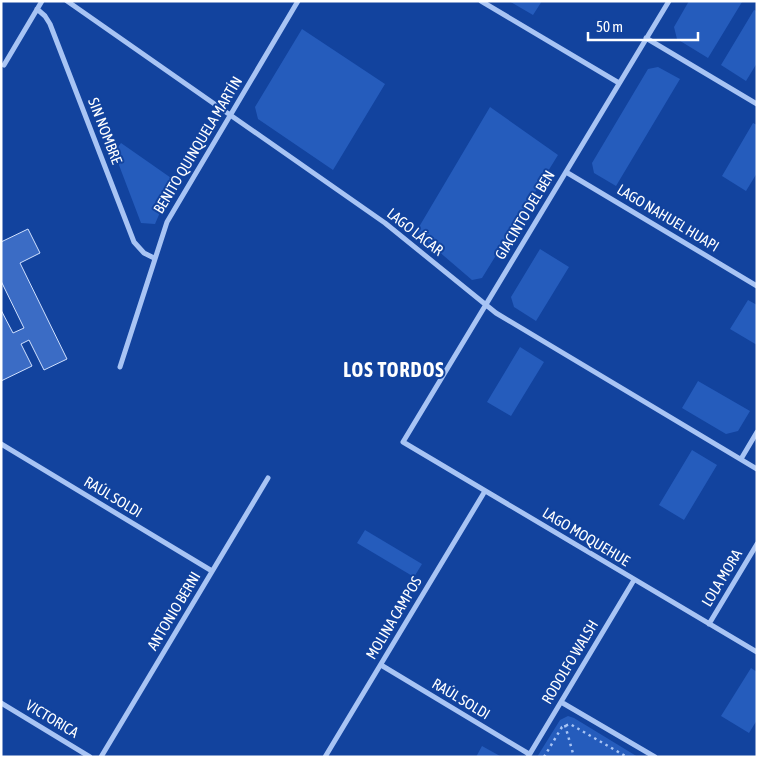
<svg xmlns="http://www.w3.org/2000/svg" width="758" height="758" font-family="'Asap Condensed',sans-serif">
  <style>
    .green { fill: #255cbc }
    .building { fill: #3b6cc5; stroke: #d1e1fe }
    .lines { fill: none; stroke-linecap: round; stroke-linejoin: round }
    .path { stroke: #a8c4f4; stroke-width: 2.5; stroke-dasharray: 2.5 4; stroke-linecap: butt }
    .minor { stroke: #a8c4f4; stroke-width: 5 }
    .labels { text-anchor: middle; stroke-width: 4; stroke-linejoin: round; paint-order: stroke }
    .street-label { font-size: 15px; fill: #fff; stroke: #12439e }
    .district-label { font-size: 20px; font-weight: bold; letter-spacing: 1px; fill: #fff; stroke: #12439e }
  </style>
  <rect width="100%" height="100%" fill="#12439e"/>
  <path class="green" d="M509 1H542L533 15Z
    M689 1 742 2 708 58 677 39 674 27Z
    M754 10 757 11V63L746 81 721 65Z
    M302 29 385 84 333 170 258 119 255 107Z
    M658 67 680 79 616 186 594 173 592 163 648 69Z
    M490 107 558 155 482 278 472 280 416 232Z
    M753 123 757 125V173L746 191 722 176Z
    M121 143 174 180 155 224 141 223 114 152Z
    M540 249 569 267 536 321 514 307 511 297Z
    M748 300 757 305V345L730 329Z
    M520 347 544 362 511 416 487 402Z
    M698 381 750 411 738 431 726 434 682 408Z
    M692 450 717 465 684 520 659 505Z
    M365 530 422 564 414 577 357 543Z
    M751 668 757 672V720L749 733 721 716Z
    M568 716 574 718 638 757H537L560 720Z
    M482 746 500 756V757H476Z"/>
  <path class="building" d="M28 229 40 253 20 263 67 359 44 370 29 340 21 344 32 366 1 381V310L13 333 24 328 1 281V242Z"/>
  <g class="lines">
    <path class="path" d="M565 725 574 757
      M544 757 562 727 570 724 627 757"/>
    <path class="minor" d="M67 1 385 223 496 313 757 469
      M481 1 619 83
      M669 1 403 442 757 652
      M37 9 45 16 50 24 134 242 144 253 154 258
      M646 38 757 104
      M4 65 42 1
      M566 172 757 286
      M120 367 167 222 298 1
      M1 444 212 571
      M741 459 757 432
      M709 624 757 544
      M381 665 529 754
      M561 702 655 757
      M1 703 90 757
      M101 757 268 478
      M325 757 485 491
      M528 757 634 580"/>
  </g>
  <g class="labels">
    <g class="street-label">
      <text transform="translate(105 131) rotate(69)" y="5">SIN NOMBRE</text>
      <text transform="translate(198 145) rotate(-59)" y="5">BENITO QUINQUELA MARTÍN</text>
      <text transform="translate(525 215) rotate(-59)" y="5">GIACINTO DEL BEN</text>
      <text transform="translate(668 218) rotate(31)" y="5">LAGO NAHUEL HUAPI</text>
      <text transform="translate(415 232) rotate(38)" y="5">LAGO LÁCAR</text>
      <text transform="translate(113 497) rotate(31)" y="5">RAÚL SOLDI</text>
      <text transform="translate(586 537) rotate(31)" y="5">LAGO MOQUEHUE</text>
      <text transform="translate(722 578) rotate(-59)" y="5">LOLA MORA</text>
      <text transform="translate(174 611) rotate(-59)" y="5">ANTONIO BERNI</text>
      <text transform="translate(394 618) rotate(-59)" y="5">MOLINA CAMPOS</text>
      <text transform="translate(570 662) rotate(-59)" y="5">RODOLFO WALSH</text>
      <text transform="translate(461 699) rotate(31)" y="5">RAÚL SOLDI</text>
      <text transform="translate(52 719) rotate(31)" y="5">VICTORICA</text>
    </g>
    <g class="district-label">
      <text x="394" y="377">LOS TORDOS</text>
    </g>
  </g>
  <rect width="758" height="758" fill="none" stroke="#ffffff" stroke-width="5"/>
  <path d="M588 32v8h110v-8" fill="none" stroke="#ffffff" stroke-width="2.5"/>
  <text x="596" y="32" font-size="15" fill="#ffffff" stroke="#12439e" stroke-width="4" paint-order="stroke">50 m</text>
</svg>
